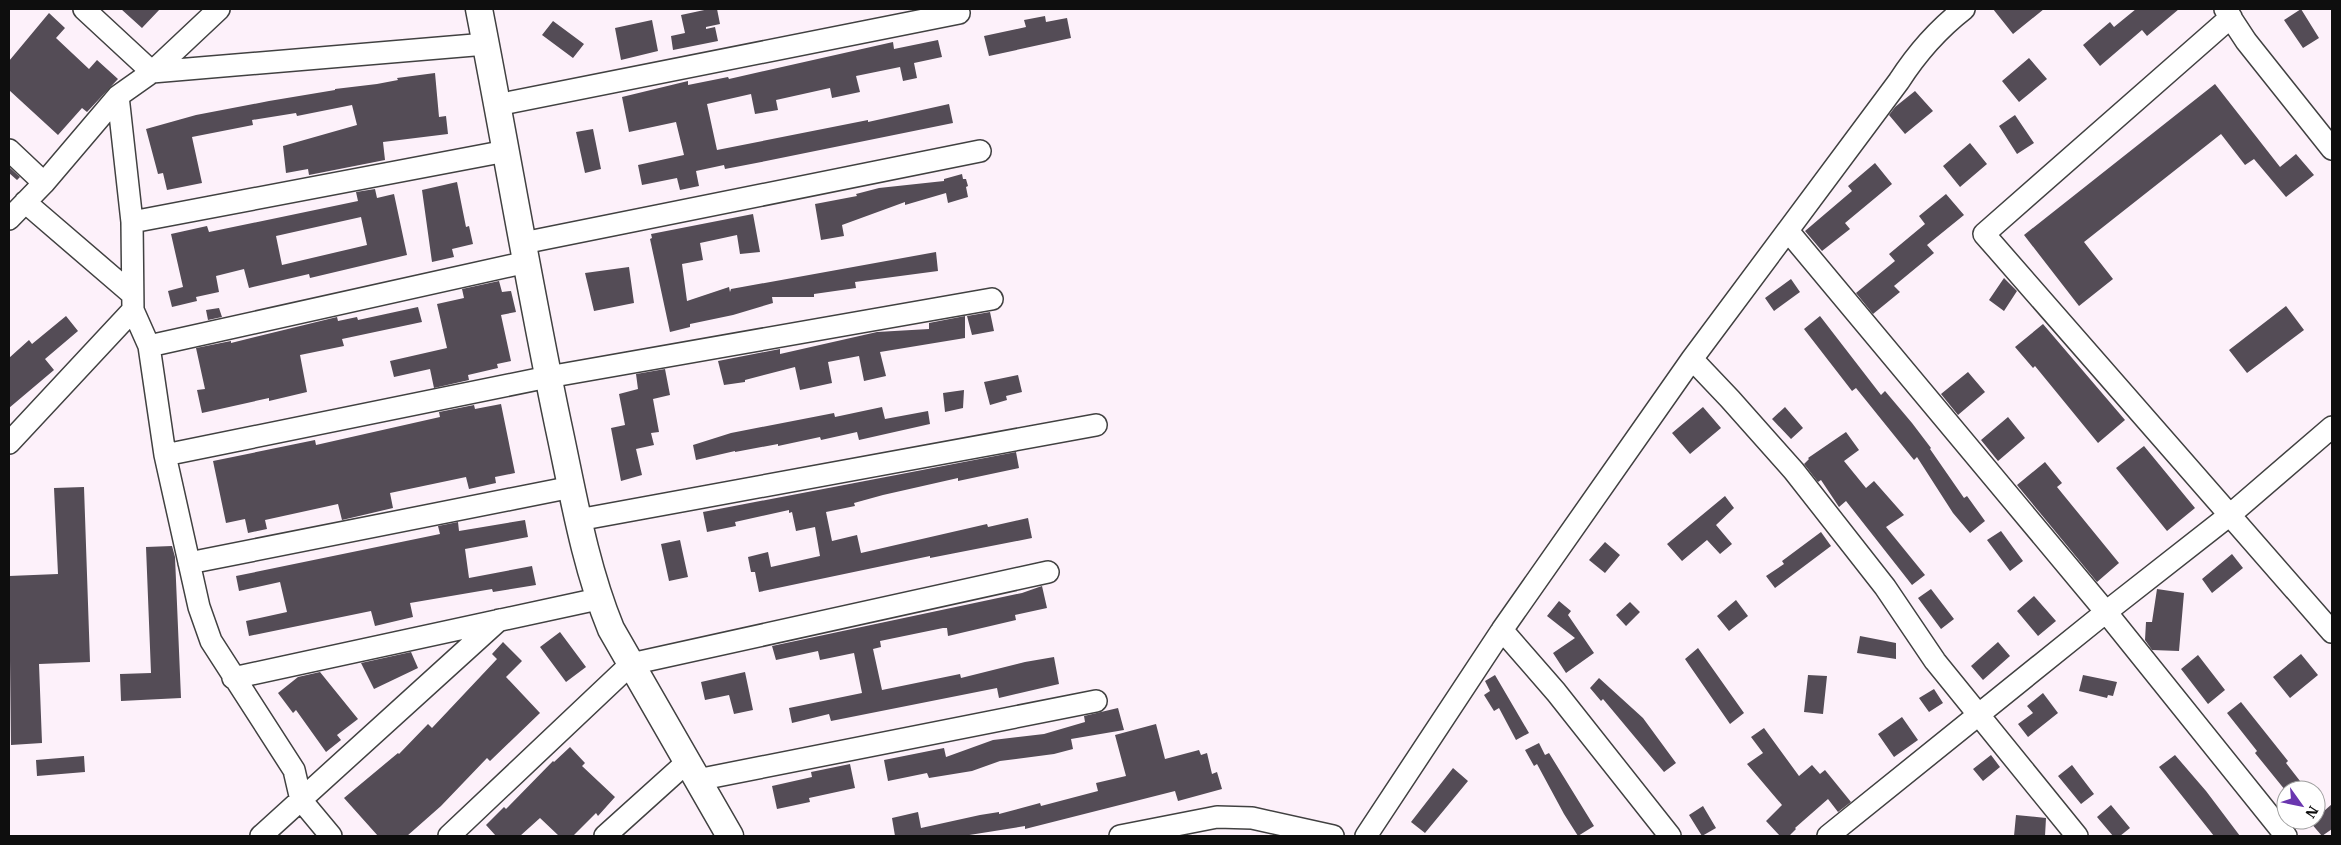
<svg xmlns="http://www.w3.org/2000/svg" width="2341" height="845" font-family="'IBM Plex Serif',serif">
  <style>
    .building { fill: #544c56; fill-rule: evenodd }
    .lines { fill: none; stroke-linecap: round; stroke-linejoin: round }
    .minor-casing { stroke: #414141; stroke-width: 24 }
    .tertiary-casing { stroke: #414141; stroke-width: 29 }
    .minor { stroke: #fff; stroke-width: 21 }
    .tertiary { stroke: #fff; stroke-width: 26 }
  </style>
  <rect width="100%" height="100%" fill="#fdf1fa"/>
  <path class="building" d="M121 9H160L142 28Z
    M709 9H717L720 24 706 27V29L715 27 718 41 673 50 671 36 685 33 681 15Z
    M1993 9H2044L2013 34Z
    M2136 9H2179L2147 36 2142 30 2100 66 2083 45 2110 22 2114 27Z
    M2301 9 2319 38 2303 48 2284 20Z
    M49 13 65 28 56 38 89 69 97 60 118 79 87 112 82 108 58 135 9 90V61Z
    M1045 16 1046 22 1067 18 1071 38 989 56 984 36 1026 27 1024 20Z
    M652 20 658 51 621 60 615 28Z
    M553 21 584 44 573 58 542 35Z
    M938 40 942 57 914 63 917 78 903 81 900 67 856 76 860 92 832 98 830 88 776 100 778 110 755 114 751 94 707 104 717 150 868 120V122L949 104 953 123 766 161 725 169 724 165 696 171 699 186 680 190 677 178 642 185 638 165 684 155 676 122 629 132 622 97 688 81V85L728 77 729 79 893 42 894 49Z
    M2029 58 2047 79 2019 102 2002 81Z
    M435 73 439 117 446 116 448 134 383 142 385 160 309 175 308 169 286 173 283 146 357 125 352 105 297 116 296 113 252 120 253 125 192 137 202 183 167 190 163 173 158 174 146 129 196 115 269 101 335 90V89L377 84 398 80 397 78Z
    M2215 84 2280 167 2296 154 2314 175 2286 197 2254 159 2245 165 2221 134 2084 242 2113 279 2079 306 2024 235Z
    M1915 91 1933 111 1905 134 1889 115 1895 107Z
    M2015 115 2034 143 2017 154 1999 126Z
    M593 129 601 169 585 173 576 132Z
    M1970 143 1987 164 1960 187 1943 166Z
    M1875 163 1892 184 1845 223 1850 229 1822 251 1805 231 1852 191 1848 186Z
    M9 167 20 177 17 180 9 173Z
    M962 174 963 179H966L968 186 966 187 968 197 948 203 946 193 905 205V202L842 225 844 236 821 240 815 204 857 196 856 194 879 188 944 181V179Z
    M457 182 466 227 469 226 473 244 452 249 454 257 432 262 422 190Z
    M375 189 377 198 394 194 407 255 310 278 309 274 249 288 244 269 216 276 219 292 196 297 197 301 172 307 168 291 183 287 171 234 207 226 209 232 358 201 356 192ZM361 217 367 245 282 265 276 236Z
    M1946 194 1964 215 1927 245 1934 253 1894 286 1900 292 1873 314 1856 293 1895 261 1889 254 1925 224 1919 216Z
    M753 214 760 252 740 254 737 235 700 243 703 260 682 264 687 301 729 287 730 292 731 289 936 252 938 271 855 282 856 288 814 294V297H772L773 303 733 315 690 324V327L670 332 650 239 652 238 651 234Z
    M629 267 634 303 594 311 585 273Z
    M2004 278 2017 291 2004 311 1989 300Z
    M1791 279 1800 292 1774 311 1765 298Z
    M499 281 502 292 511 291 516 312 501 315 511 361 497 364 498 368 468 375 469 380 434 388 430 369 394 377 390 361 447 348 437 304 464 298 462 289Z
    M2286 306 2304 330 2247 373 2229 350Z
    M418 307 422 322 342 339 344 346 300 355 307 392 269 401V398L202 413 197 390 205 389 196 348 231 341V343L337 317 338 321 357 317 358 320Z
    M219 308 222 317 208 320 206 310Z
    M990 312 994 331 972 335 967 316Z
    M66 316 78 331 45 359 54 370 9 408V358L29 340 32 344Z
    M965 316V338L880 352 886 376 864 381 859 356 828 362 832 383 800 390 795 367 745 380V382L724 385 718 361 780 349V354L877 332 929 329V323Z
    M1820 316 1881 395 1885 391 1912 423 1931 448 1930 449 1964 498 1967 496 1985 521 1970 533 1953 513 1917 457 1914 460 1856 388 1852 391 1804 329Z
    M2043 324 2125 420 2098 443 2035 366 2033 368 2015 347Z
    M665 369 670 395 653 399 659 432 651 433 654 445 636 449 642 475 621 481 611 428 625 425 619 394 638 389 636 374Z
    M1968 372 1985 392 1958 415 1941 394Z
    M1018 375 1022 392 1006 396 1007 400 990 405 984 382Z
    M964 390 963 408 945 412 943 393Z
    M501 404 515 473 495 477 496 483 469 489 466 477 390 493 393 508 342 520 338 504 265 520 267 529 248 533 245 519 226 523 213 461 315 440 316 445 440 417 439 412 474 405 475 409Z
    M882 407 885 419 928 411 930 424 859 440 857 432 821 440 820 437 778 446V444L735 452V451L696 460 693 445 731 433 834 413 835 417Z
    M1703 407 1721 428 1690 454 1672 433Z
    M1785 407 1803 428 1791 439 1772 419Z
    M2008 417 2025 438 1998 461 1981 440Z
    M1846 432 1859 450 1844 461 1866 488 1874 481 1904 515 1886 527 1925 575 1912 585 1846 501 1839 507 1821 480 1818 482 1804 464 1809 459 1808 458Z
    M2144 446 2195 508 2167 531 2116 468Z
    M1016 452 1019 468 958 481V478L883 495 854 503 855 506 826 512 832 541 857 535 861 553 987 524 988 527 1028 518 1032 538 930 558V556L759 592 755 572H751L748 557 768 552 771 567 820 556 815 527 796 531 792 512 789 513V510L735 522 736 526 707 532 703 512Z
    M2045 462 2062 483 2057 487 2119 563 2097 582 2017 485Z
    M84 487 90 662 39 664 42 743 11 745 9 576 58 574 54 488Z
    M1725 496 1734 508 1716 525 1732 544 1720 554 1707 540 1682 561 1667 544Z
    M525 520 528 537 465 549 469 578 532 566 536 585 493 592 492 589 410 603 413 617 375 626 371 611 249 636 246 621 287 612 280 582 239 591 236 576 440 534 438 526 458 522 459 531Z
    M2001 531 2023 561 2010 571 1987 540Z
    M1821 532 1831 546 1775 588 1766 576 1784 564 1782 561Z
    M680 540 688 577 669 581 661 544Z
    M1605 542 1620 555 1605 573 1589 560Z
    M172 546 175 557 181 698 121 701 120 674 151 673 146 547Z
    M2232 554 2243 568 2212 593 2202 579Z
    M1042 586 1047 608 1015 615 1016 620 948 636 947 628H943L880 641 881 647 873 649 882 690 960 674 961 678 1025 662 1054 657 1059 684 999 698 997 688 831 721 829 714 792 723 789 708 862 693 854 653 820 660 818 651 776 660 772 646 1022 593Z
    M1931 589 1954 619 1941 629 1918 598Z
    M2157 589 2184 593 2179 651 2152 650 2145 640 2146 622H2152Z
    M2034 596 2056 621 2038 636 2017 611Z
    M1736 600 1748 616 1729 631 1717 616Z
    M1559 601 1571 611 1568 615 1594 653 1566 673 1553 653 1575 638 1547 616Z
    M1630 602 1640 612 1626 626 1616 615Z
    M560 632 586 667 566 682 540 647Z
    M1860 636 1896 643V659L1857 653Z
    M503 642 522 661 506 677 540 713 490 761 487 758 441 806 407 836H378L344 798 398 753 399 754 428 724 432 728 497 659 492 654Z
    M1998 642 2010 656 1983 680 1971 666Z
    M1698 648 1744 713 1730 724 1685 659Z
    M411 652 418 668 374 689 361 663Z
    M2301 654 2318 675 2290 698 2273 677Z
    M2198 655 2225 690 2208 704 2181 669Z
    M320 672 358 719 337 735 341 740 326 752 296 710 293 713 278 693 298 677Z
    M745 672 753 710 734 714 729 695 705 700 701 682Z
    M1495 675 1529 733 1516 740 1499 708 1494 711 1484 695 1490 691 1485 681Z
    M1808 675 1827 676 1823 714 1804 712Z
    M2083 675 2117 682 2113 696 2108 695 2107 698 2079 691Z
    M1599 678 1643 718 1676 763 1664 772 1603 699 1601 701 1590 688Z
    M1934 689 1943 703 1929 712 1919 698Z
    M2043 693 2058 713 2028 737 2018 724 2033 713 2027 706Z
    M2241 702 2288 761 2286 763 2307 790H2285L2255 753 2257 751 2227 713Z
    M1118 708 1124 730 1071 739 1073 749 1054 754 1000 761 972 771 929 778 927 773 888 781 884 760 944 748 946 757 993 740 1044 734 1085 722 1084 716Z
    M1902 717 1918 740 1894 757 1878 734Z
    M1156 724 1165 759 1199 750 1201 755 1207 753 1212 774 1217 772 1222 789 1178 801 1175 791 1025 829V826L963 836H895L892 818 918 812 921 828 980 815 999 812V814L1040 803 1041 806 1098 791 1096 783 1126 776 1115 735Z
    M1764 728 1799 776 1812 765 1820 774 1825 770 1851 802 1838 812 1828 799 1795 828 1796 829 1789 836H1780L1766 821 1782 805 1747 764 1763 753 1751 737Z
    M1539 743 1545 755 1549 753 1594 826 1578 836 1564 814 1537 764 1534 766 1525 750Z
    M570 747 585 763 582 766 615 797 598 816 596 813 573 836H559L540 818 520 836H496L486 825 504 807 506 809 553 761 554 762Z
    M1991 755 2000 767 1983 781 1973 769Z
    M2175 755 2206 791 2240 836H2214L2159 767Z
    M84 756 85 772 37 776 36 760Z
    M850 764 855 788 809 798 810 802 777 809 772 786 812 777 811 772Z
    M2072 765 2094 794 2081 804 2058 776Z
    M1453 768 1468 781 1425 833 1411 822Z
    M2332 804V829L2322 836 2310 822 2316 820V818Z
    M2111 805 2130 828 2120 836H2113L2097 817Z
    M1703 806 1716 828 1702 836 1689 815Z
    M2016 815 2046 818 2045 836H2014Z"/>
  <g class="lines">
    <defs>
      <path id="minor" d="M84 9 152 72 486 44
        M2225 9 2246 41 2332 149
        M2231 17 1984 234 2332 632
        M118 96 132 222 133 310 149 346 165 455 199 607 211 641 294 770 301 800 331 836
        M497 105 959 13
        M9 150 44 183
        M25 202 132 294
        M9 219 44 183 118 96 152 72 219 9
        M132 222 506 151
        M1788 231 2106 612 2286 836
        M523 243 980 151
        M149 346 527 262
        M1692 359 1730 399 1794 471 1885 587 1935 661 2077 836
        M9 443 133 310
        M165 455 548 377 992 299
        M578 520 1096 425
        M189 563 572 487
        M1502 630 1556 692 1670 836
        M233 678 598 599
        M697 780 1096 701
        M261 836 499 620
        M449 836 631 664 1048 572
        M605 836 686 763
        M1120 836 1217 817 1252 818 1333 836
        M1366 836 1502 630 1692 359 1899 81C1917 53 1937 30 1964 9
        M1828 836 2106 612 2231 514 2332 427"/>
      <path id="tertiary" d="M479 9C506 147 529 286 558 424 573 493 584 563 611 629L730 836"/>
    </defs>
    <use href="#minor" class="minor-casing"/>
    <use href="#tertiary" class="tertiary-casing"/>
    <use href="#minor" class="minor"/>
    <use href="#tertiary" class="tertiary"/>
  </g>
  <rect width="2341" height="845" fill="none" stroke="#0e0e0e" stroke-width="20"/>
  <g transform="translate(2301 805) rotate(123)"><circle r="24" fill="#ffffff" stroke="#9f9f9f"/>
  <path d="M0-4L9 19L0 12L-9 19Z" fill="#6a36af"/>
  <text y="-8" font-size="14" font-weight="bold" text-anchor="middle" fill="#0e0e0e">N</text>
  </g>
</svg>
